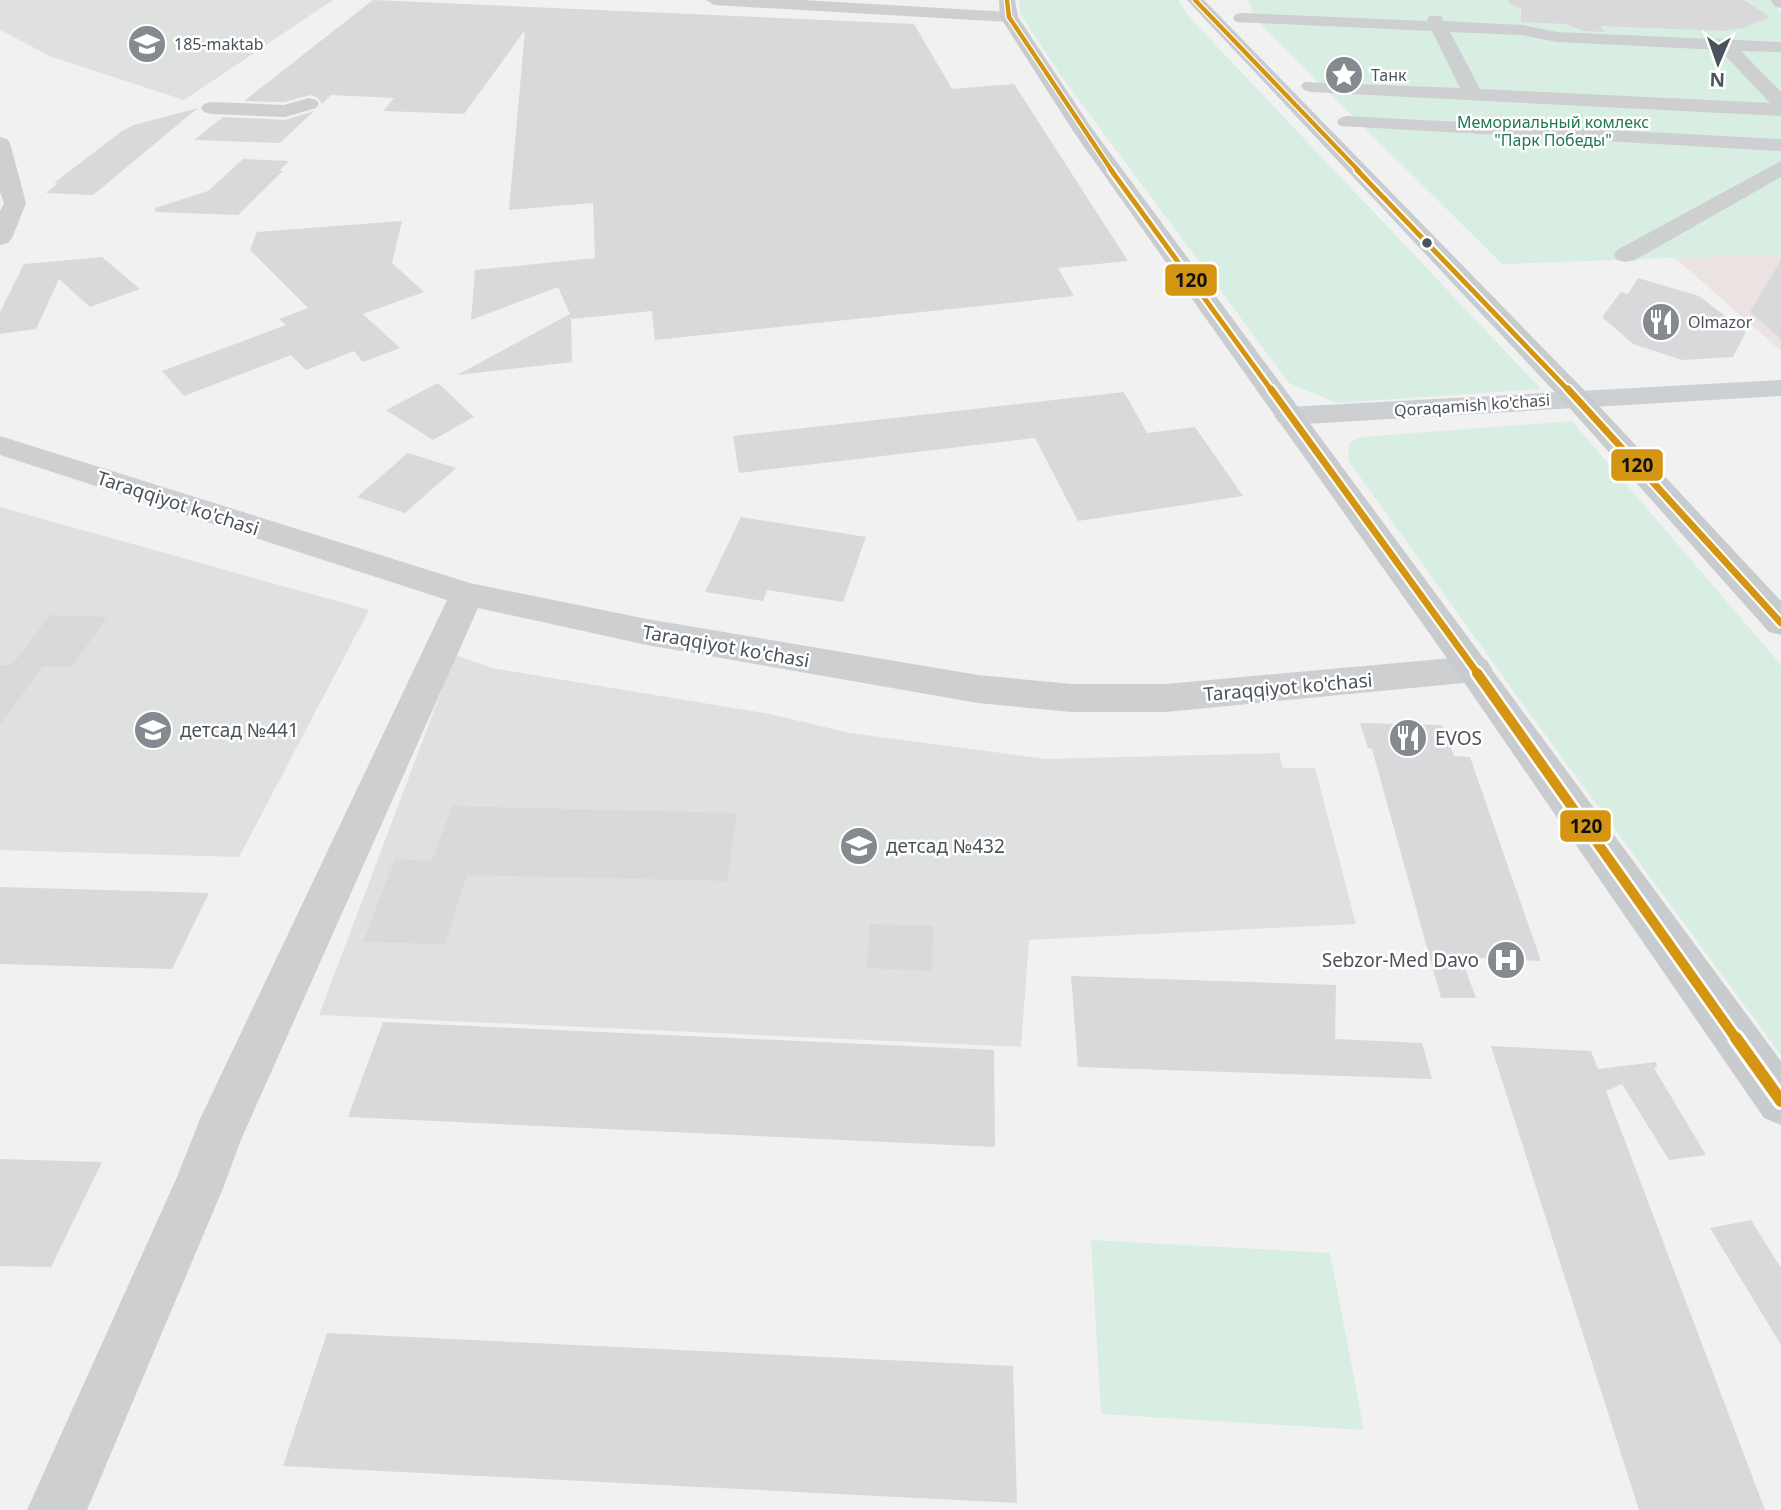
<svg xmlns="http://www.w3.org/2000/svg" width="1781" height="1510" font-family="'Noto Sans',sans-serif">
  <style>
    .education { fill: #dfe0e0 }
    .medical { fill: #ebe3e1 }
    .green { fill: #d8eee2 }
    .building { fill: #d9d9db }
    .lines { fill: none; stroke-linecap: round; stroke-linejoin: round }
    .street { fill: #cdcfd1; fill-rule: evenodd }
    .secondary { fill: #cdd0d2; fill-rule: evenodd }
    .primary { fill: #c9ccce; fill-rule: evenodd }
    .bus-1-far4-casing { stroke: #fff; stroke-width: 7 }
    .bus-1-far3-casing { stroke: #fff; stroke-width: 9 }
    .bus-1-far2-casing { stroke: #fff; stroke-width: 11 }
    .bus-1-far1-casing { stroke: #fff; stroke-width: 15 }
    .bus-1-casing { stroke: #fff; stroke-width: 18 }
    .bus-1-far4 { stroke: #d49512; stroke-width: 4.5 }
    .bus-1-far3 { stroke: #d49512; stroke-width: 5 }
    .bus-1-far2 { stroke: #d49512; stroke-width: 7 }
    .bus-1-far1 { stroke: #d49512; stroke-width: 10 }
    .bus-1 { stroke: #d49512; stroke-width: 12 }
    .bus-dot { fill: #4a525c; stroke: #fff; stroke-width: 2.5 }
    .labels { text-anchor: middle; stroke-width: 5; stroke-linejoin: round; paint-order: stroke }
    .far-poi-label { font-size: 16px; fill: #4a525c; stroke: #fff; text-anchor: start }
    .far-park-label { font-size: 16px; fill: #207754; stroke: #fff }
    .far-street-label { font-size: 16px; fill: #4a525c; stroke: #fff }
    .street-label { font-size: 19px; fill: #4a525c; stroke: #fff }
    .poi-label { font-size: 19px; fill: #4a525c; stroke: #fff; text-anchor: start }
    .line-badge { stroke: #fff; stroke-width: 2.5 }
    .pale-badge-label { font-size: 19px; text-anchor: middle; font-weight: bold; fill: #111 }
  </style>
  <rect width="100%" height="100%" fill="#f1f1f1"/>
  <path class="education" d="M0 0H333L184 100 52 57 0 30Z
    M0 507 369 610 239 857 0 850Z
    M455 655 492 668 770 714 850 733 1046 759 1279 753 1283 768H1315L1356 924 1029 940 1021 1047 319 1015Z"/>
  <path class="medical" d="M1781 254V351L1674 257Z"/>
  <path class="green" d="M1019 0H1178L1192 20 1541 389 1337 403 1289 383 1059 73 1020 13Z
    M1248 0H1768L1781 12V254L1502 264 1256 20Z
    M1572 421 1781 665V1055L1530 714 1348 460 1349 443 1361 437Z
    M1091 1240 1330 1253 1364 1430 1101 1414Z"/>
  <path class="building" d="M373 0 914 24 952 89 1014 84 1128 261 1058 268 1074 296 655 340 652 311 572 319 571 317 572 362 457 375 570 314 558 287 471 320 475 270 595 258 593 203 509 210 525 30 464 114 383 111 394 98 331 95 322 104 318 98 310 95 284 102 244 101Z
    M1509 0H1744L1770 17 1743 28 1724 31 1600 26 1605 32 1583 31 1566 24 1521 22V8L1508 3Z
    M198 108 93 195 46 193 58 183H54L122 131 134 125Z
    M314 111 280 143 194 140 223 117 285 120Z
    M243 159 289 161 279 171H283L238 215 155 212V208L208 191Z
    M402 221 392 263 424 292 363 314 400 348 363 362 354 351 306 370 291 355 184 396 162 371 286 325 279 319 308 308 250 250 257 232Z
    M102 257 140 289 90 307 59 279 36 329 0 334V312L24 264Z
    M1781 260V339L1750 312Z
    M1638 278 1699 296 1746 332 1733 357 1682 360 1633 344 1602 317 1621 292 1628 294Z
    M438 383 474 417 433 440 386 410Z
    M1124 392 1147 433 1195 427 1243 496 1078 521 1035 438 739 473 733 436Z
    M408 453 456 468 405 513 357 497Z
    M741 517 866 537 843 602 767 590 763 601 705 592Z
    M50 615 107 617 72 667 43 666 0 725V665H12Z
    M1360 723 1442 725 1454 756 1470 757 1541 961 1461 957 1476 998H1441L1372 749 1368 748Z
    M452 806 737 813 727 881 467 875 445 944 363 942 395 859 432 861Z
    M0 887 209 893 172 969 0 964Z
    M870 924 933 926 932 971 867 968Z
    M1071 976 1336 985 1335 1039 1422 1043 1432 1079 1078 1067Z
    M383 1022 994 1050 995 1147 348 1117Z
    M1491 1046 1591 1051 1598 1069 1656 1062 1657 1067 1654 1068 1706 1155 1669 1160 1622 1084 1606 1091 1765 1510H1639Z
    M0 1159 102 1162 51 1267 0 1266Z
    M1751 1220 1781 1268V1345L1710 1228Z
    M327 1333 1013 1366 1017 1503 283 1466Z"/>
  <g class="lines">
    <path class="street" d="M706 0H803L1009 12 1018 17 1009 22 714 5Z
      M1770 0H1781V8L1775 7Z
      M1242 13 1427 21 1429 16H1441L1444 21 1522 25 1557 32 1781 42V52L1741 51 1781 92V116L1311 92 1304 90 1301 86 1304 82 1460 88 1432 31 1236 22 1233 18 1236 14ZM1450 32 1522 35 1557 42 1720 50 1770 103 1480 89Z
      M309 98 316 100 319 104 316 108 285 117 211 114 204 112 201 108 204 104 211 102 284 105Z
      M1347 116 1781 139V151L1340 126 1337 122 1340 118Z
      M0 137 7 139 10 143 26 203 12 238 8 243 0 245V211L4 203 0 192Z
      M1781 161V177L1635 260 1626 262 1617 260 1614 255 1617 250Z
      M0 436 470 583 647 619 978 675 1072 684H1166L1474 656 1487 660 1492 669 1487 678 1474 682 1166 712H1072L978 703 647 645 478 608 240 1142 224 1186 87 1510H27L177 1177 200 1119 447 600 0 455Z"/>
    <path class="secondary" d="M1781 380V396L1288 425 1278 422 1274 416 1278 410 1288 407Z"/>
    <path class="primary" d="M999 0H1015L1018 17 1091 127 1781 1061V1125L1764 1118 1461 678 1075 134 1000 17Z
      M1187 0H1204L1586 392 1781 601V635L1769 632 1566 404Z"/>
    <defs>
      <path id="bus-1-far4" d="M1007 0 1009 17 1112 171
        M1195 0 1359 171"/>
      <path id="bus-1-far3" d="M1111 170 1272 391
        M1357 170 1569 391"/>
      <path id="bus-1-far2" d="M1271 389 1478 674
        M1568 389 1781 623"/>
      <path id="bus-1-far1" d="M1477 673 1737 1040"/>
      <path id="bus-1" d="M1736 1038 1781 1101"/>
    </defs>
    <use href="#bus-1-far4" class="bus-1-far4-casing"/>
    <use href="#bus-1-far3" class="bus-1-far3-casing"/>
    <use href="#bus-1-far2" class="bus-1-far2-casing"/>
    <use href="#bus-1-far1" class="bus-1-far1-casing"/>
    <use href="#bus-1" class="bus-1-casing"/>
    <use href="#bus-1-far4" class="bus-1-far4"/>
    <use href="#bus-1-far3" class="bus-1-far3"/>
    <use href="#bus-1-far2" class="bus-1-far2"/>
    <use href="#bus-1-far1" class="bus-1-far1"/>
    <use href="#bus-1" class="bus-1"/>
  </g>
  <defs>
    <symbol id="school-disc" viewBox="-11 -11 22 22"><circle r="9.5" fill="#848a90" stroke="#fff"/><path d="M0-5L7-2L0 1L-7-2ZM-4 1L0 2.5L4 1V4Q0 6-4 4Z" fill="#fff"/></symbol>
    <symbol id="sight-disc" viewBox="-11 -11 22 22"><circle r="9.5" fill="#848a90" stroke="#fff"/><path d="M0-6L1.8-2.2L6-1.7L2.9 1.2L3.7 5.4L0 3.3L-3.7 5.4L-2.9 1.2L-6-1.7L-1.8-2.2Z" fill="#fff"/></symbol>
    <symbol id="restaurant-disc" viewBox="-11 -11 22 22"><circle r="9.5" fill="#848a90" stroke="#fff"/><path d="M-5-6h1v4h1v-4h1v4h1v-4h1v5L-1.5 .5V6h-2V.5L-5-1ZM5-6V6H3V1.5H1.5Q1.5-4 5-6Z" fill="#fff"/></symbol>
    <symbol id="hospital-disc" viewBox="-11 -11 22 22"><circle r="9.5" fill="#848a90" stroke="#fff"/><path d="M-5-5h3v3.5h4V-5h3V5h-3V1.5h-4V5h-3Z" fill="#fff"/></symbol>
  </defs>
  <g fill-rule="evenodd">
    <use href="#school-disc" x="125" y="22" width="44" height="44"/>
    <use href="#sight-disc" x="1322" y="53" width="44" height="44"/>
    <use href="#restaurant-disc" x="1639" y="300" width="44" height="44"/>
    <use href="#school-disc" x="131" y="708" width="44" height="44"/>
    <use href="#restaurant-disc" x="1386" y="716" width="44" height="44"/>
    <use href="#school-disc" x="837" y="824" width="44" height="44"/>
    <use href="#hospital-disc" x="1484" y="938" width="44" height="44"/>
  </g>
  <circle class="bus-dot" cx="1427" cy="243" r="6"/>
  <g class="labels">
    <g class="far-poi-label">
      <text x="174" y="50">185-maktab</text>
      <text x="1371" y="81">Танк</text>
      <text x="1688" y="328">Olmazor</text>
    </g>
    <g class="far-park-label">
      <text x="1553" y="128">Мемориальный комлекс<tspan x="1553" dy="18">"Парк Победы"</tspan></text>
    </g>
    <g class="far-street-label">
      <text transform="translate(1472 405) rotate(-4)" y="6">Qoraqamish ko'chasi</text>
    </g>
    <g class="street-label">
      <text transform="translate(178 503) rotate(18)" y="7">Taraqqiyot ko'chasi</text>
      <text transform="translate(726 646) rotate(10)" y="7">Taraqqiyot ko'chasi</text>
      <text transform="translate(1288 687) rotate(-5)" y="7">Taraqqiyot ko'chasi</text>
    </g>
    <g class="poi-label">
      <text x="180" y="737">детсад №441</text>
      <text x="1435" y="745">EVOS</text>
      <text x="886" y="853">детсад №432</text>
      <text x="1479" y="967" text-anchor="end">Sebzor-Med Davo</text>
    </g>
  </g>
  <g class="line-badge">
    <rect x="1164" y="263" width="54" height="34" rx="7" fill="#d49512"/>
    <rect x="1610" y="448" width="54" height="34" rx="7" fill="#d49512"/>
    <rect x="1559" y="809" width="53" height="34" rx="7" fill="#d49512"/>
  </g>
  <g class="pale-badge-label">
    <text x="1191" y="287">120</text>
    <text x="1637" y="472">120</text>
    <text x="1586" y="833">120</text>
  </g>
  <g transform="translate(1718 63) rotate(182)" stroke="#ffffff" stroke-width="5" paint-order="stroke">
  <path d="M0-5L12 26L0 18L-12 26Z" fill="#4a525c"/>
  <text y="-10" font-size="19" font-weight="bold" text-anchor="middle" fill="#4a525c">N</text>
  </g>
</svg>
